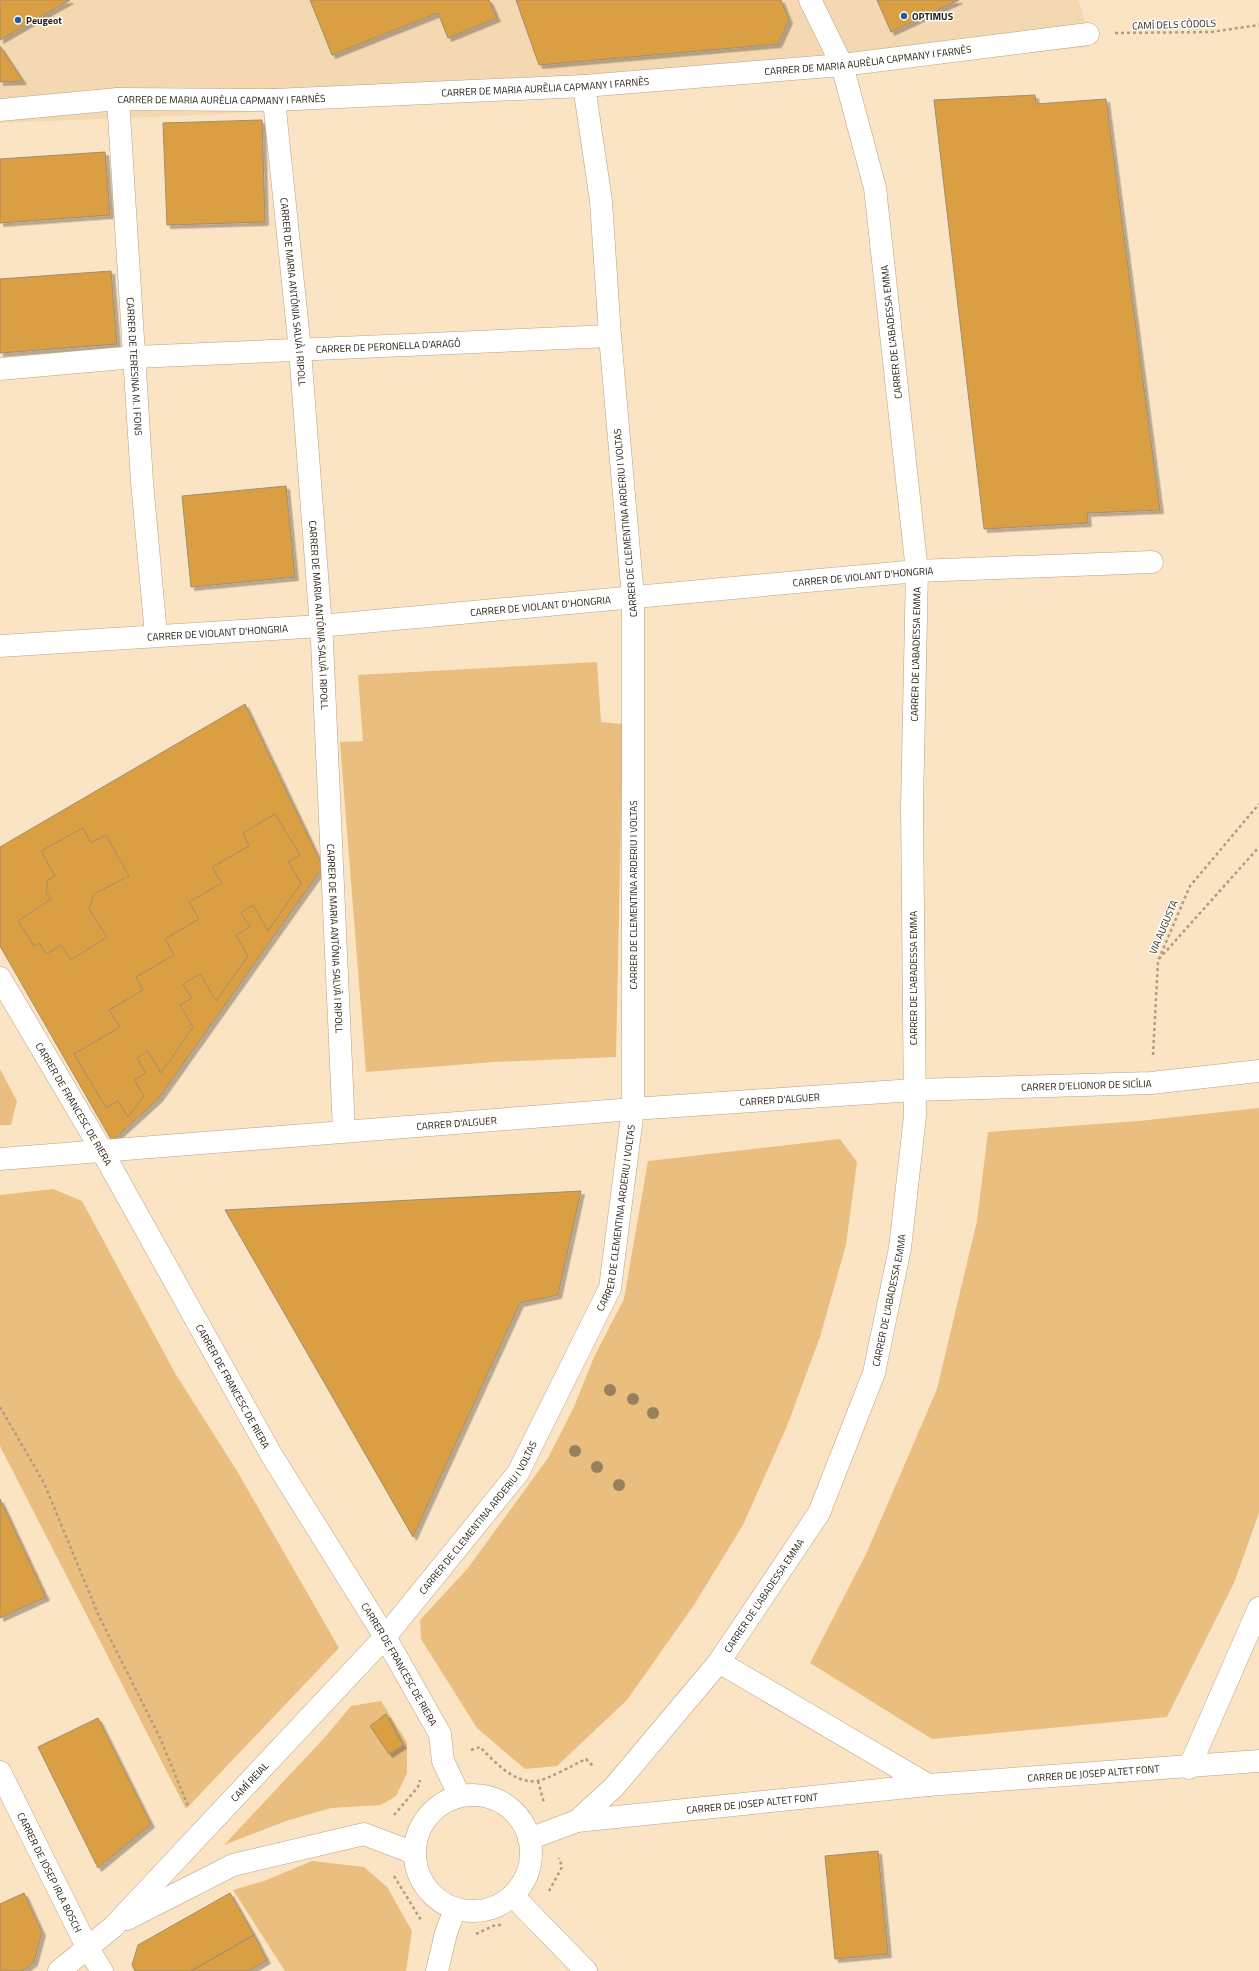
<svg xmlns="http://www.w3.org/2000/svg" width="1259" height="1971" font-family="'Titillium Web',sans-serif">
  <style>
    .built { fill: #f3d8b2 }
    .green { fill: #e9be7f }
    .building { fill: #d99f42; stroke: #a28d70; filter: url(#shadow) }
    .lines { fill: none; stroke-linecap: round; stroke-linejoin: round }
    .minor-casing { stroke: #b8a284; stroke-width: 23 }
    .path { stroke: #ae9d84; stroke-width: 2.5; stroke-dasharray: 3 3; stroke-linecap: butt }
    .minor { stroke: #fff; stroke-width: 22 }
    .tree { fill: #97805b }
    .poi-dot { fill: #1d5dae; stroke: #fff; stroke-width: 1.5 }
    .labels { text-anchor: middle; stroke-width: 3; stroke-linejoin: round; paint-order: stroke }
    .poi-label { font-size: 10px; font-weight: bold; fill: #2a2216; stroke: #fff; text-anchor: start }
    .street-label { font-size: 10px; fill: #2a2216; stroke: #fff }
  </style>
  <defs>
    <filter id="shadow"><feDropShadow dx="3.5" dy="3.5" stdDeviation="0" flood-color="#0004"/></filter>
  </defs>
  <rect width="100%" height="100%" fill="#fbe4c4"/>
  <path class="built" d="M0 0H1078L1083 12 1089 47 730 82 222 114 0 123Z"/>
  <path class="green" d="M597 662 601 722 623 724 616 1057 494 1062 366 1072 340 742 363 741 358 675Z
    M0 1069 17 1101 11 1125H0Z
    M1259 1108V1513L1234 1583 1167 1717 932 1739 810 1663 867 1552 937 1389 977 1221 988 1132 1139 1121Z
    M840 1139 857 1162 846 1245 820 1337 787 1426 743 1525 694 1605 627 1700 557 1766 525 1769 477 1728 421 1639 420 1620 468 1568 548 1458 574 1407 594 1357 624 1299 648 1161Z
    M53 1189 82 1201 175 1373 237 1471 339 1648 186 1809 0 1446V1195Z
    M381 1701 407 1742V1773L396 1796 381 1805 331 1808 286 1821 224 1845 326 1736 351 1706Z
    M312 1861 364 1867 387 1887 412 1931 406 1971H285L233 1890 264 1881Z"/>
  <path class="building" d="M0 0H70L0 40Z
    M310 0H489L497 18 448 38 438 13 332 55Z
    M516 0H781L789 20 778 44 539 65Z
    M877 0H959L891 32Z
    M0 46 23 81 0 82Z
    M1035 95 1036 104 1106 99 1160 510 1087 513 1088 523 984 529 934 100Z
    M262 120 265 222 167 225 163 123Z
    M105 152 110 215 0 223V159Z
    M111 271 117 344 0 353V279Z
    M286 486 295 577 191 587 182 496Z
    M245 704 323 867 159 1098 112 1141 0 946V847Z
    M275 814 300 855 288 862 301 883 268 931 253 905 241 913 250 927 236 935 248 956 216 1001 200 974 183 984 192 998 180 1005 193 1027 161 1073 148 1051 137 1058 146 1073 134 1080 144 1096 128 1117 118 1101 106 1108 74 1054 120 1027 109 1010 143 990 136 977 174 955 165 939 199 919 189 902 222 883 212 867 249 846 243 833Z
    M83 828 91 843 106 835 129 876 94 894 89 909 107 937 71 960 61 945 46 954 39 943 34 946 18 921 51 899 46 892 48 880 55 876 41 851Z
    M581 1191 558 1295 520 1303 413 1537 225 1210Z
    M0 1499 46 1597 0 1618Z
    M386 1714 403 1745 389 1754 370 1726Z
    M98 1718 151 1824 98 1868 38 1747Z
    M878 1851 888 1954 835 1959 825 1856Z
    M24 1893 42 1932 34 1962 23 1971H0V1904Z
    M230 1893 254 1935 191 1971H135L132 1965 138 1945Z
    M254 1935 267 1960 249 1971H191Z"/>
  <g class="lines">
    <defs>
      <g id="minor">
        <path id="s1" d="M118 99 142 482 156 635"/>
        <path id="s2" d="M274 100 300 350 322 641 344 1131"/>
        <path id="s3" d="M0 110 118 99 274 100 584 86 842 65 1088 34"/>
        <path id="s4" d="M0 369 135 357 610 336"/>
        <path id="s5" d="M0 646 320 626 917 571 1152 562"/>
        <path id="s6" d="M0 978 102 1151 272 1456 385 1637 440 1734 443 1761 459 1795"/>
        <path id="s7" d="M0 1159 633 1109 914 1090 1151 1083 1259 1071"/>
        <path d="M1189 1768 1259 1608"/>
        <path id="s8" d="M0 1772 87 1947 102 1971"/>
        <path id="s9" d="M928 1785 1259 1761"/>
        <circle cx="473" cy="1853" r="58"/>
        <path id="s10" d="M577 1821 928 1785 719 1662"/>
        <path id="s11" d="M529 1839 577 1821 614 1787 719 1662 819 1513 874 1373 900 1248 915 1116 912 807 917 571 875 188 842 65 810 0"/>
        <path d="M513 1896 586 1971"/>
        <path d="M127 1919 233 1865 364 1834 414 1853"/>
        <path id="s12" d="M59 1971 113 1927 385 1637 518 1473 610 1288 633 1109V597L610 336 601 201 584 86"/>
        <path d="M437 1971 446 1933 455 1909"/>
      </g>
    </defs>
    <use href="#minor" class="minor-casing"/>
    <path class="path" d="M1115 33 1211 32 1259 25
      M1159 959 1259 847
      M1153 1055 1158 961 1190 886 1259 804
      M0 1407 44 1483 98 1614 160 1738 188 1806
      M471 1750 480 1747C495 1762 514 1784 537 1781 547 1780 575 1764 586 1759L594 1767
      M538 1781 544 1803
      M394 1815 418 1787 420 1780
      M394 1876 421 1920
      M549 1891 562 1867 559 1858
      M476 1934 495 1925H501"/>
    <use href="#minor" class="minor"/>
  </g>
  <g class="tree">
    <circle cx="610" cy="1390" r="6"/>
    <circle cx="633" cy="1399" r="6"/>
    <circle cx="653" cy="1413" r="6"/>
    <circle cx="575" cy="1451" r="6"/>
    <circle cx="597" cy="1467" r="6"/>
    <circle cx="619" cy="1485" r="6"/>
  </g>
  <g class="poi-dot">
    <circle cx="904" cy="16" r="4"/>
    <circle cx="18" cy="20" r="4"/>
  </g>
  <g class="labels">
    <g class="poi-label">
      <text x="912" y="20">OPTIMUS</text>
      <text x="26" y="24">Peugeot</text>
    </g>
    <g class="street-label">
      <text transform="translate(1174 24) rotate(-2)" y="4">CAMÍ DELS CÒDOLS</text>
      <text dy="4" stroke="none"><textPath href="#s3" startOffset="870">CARRER DE MARIA AURÈLIA CAPMANY I FARNÈS</textPath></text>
      <text dy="4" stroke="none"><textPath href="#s3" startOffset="546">CARRER DE MARIA AURÈLIA CAPMANY I FARNÈS</textPath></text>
      <text dy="4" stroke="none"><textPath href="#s3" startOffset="222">CARRER DE MARIA AURÈLIA CAPMANY I FARNÈS</textPath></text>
      <text dy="4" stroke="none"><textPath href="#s2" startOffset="193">CARRER DE MARIA ANTÓNIA SALVÀ I RIPOLL</textPath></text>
      <text transform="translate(891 332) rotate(-96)" y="4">CARRER DE L'ABADESSA EMMA</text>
      <text dy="4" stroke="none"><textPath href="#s4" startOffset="389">CARRER DE PERONELLA D'ARAGÓ</textPath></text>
      <text dy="4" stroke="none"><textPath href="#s1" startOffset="268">CARRER DE TERESINA M. I FONS</textPath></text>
      <text transform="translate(625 523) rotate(-95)" y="4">CARRER DE CLEMENTINA ARDERIU I VOLTAS</text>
      <text dy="4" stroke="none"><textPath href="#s5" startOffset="866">CARRER DE VIOLANT D'HONGRIA</textPath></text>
      <text dy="4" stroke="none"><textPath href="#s5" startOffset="542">CARRER DE VIOLANT D'HONGRIA</textPath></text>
      <text dy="4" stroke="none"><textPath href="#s2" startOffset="517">CARRER DE MARIA ANTÓNIA SALVÀ I RIPOLL</textPath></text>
      <text dy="4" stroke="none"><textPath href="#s5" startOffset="218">CARRER DE VIOLANT D'HONGRIA</textPath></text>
      <text dy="4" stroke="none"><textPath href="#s11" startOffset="1317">CARRER DE L'ABADESSA EMMA</textPath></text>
      <text transform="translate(633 895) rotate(-90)" y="4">CARRER DE CLEMENTINA ARDERIU I VOLTAS</text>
      <text transform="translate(1163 927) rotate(-67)" y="4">VIA AUGUSTA</text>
      <text dy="4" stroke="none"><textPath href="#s2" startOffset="841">CARRER DE MARIA ANTÓNIA SALVÀ I RIPOLL</textPath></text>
      <text transform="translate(913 978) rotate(-90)" y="4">CARRER DE L'ABADESSA EMMA</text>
      <text dy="4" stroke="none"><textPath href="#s7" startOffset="1089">CARRER D'ELIONOR DE SICÍLIA</textPath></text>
      <text dy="4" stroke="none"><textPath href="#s7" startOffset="782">CARRER D'ALGUER</textPath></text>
      <text dy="4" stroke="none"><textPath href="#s6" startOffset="146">CARRER DE FRANCESC DE RIERA</textPath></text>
      <text dy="4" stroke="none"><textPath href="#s7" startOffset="458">CARRER D'ALGUER</textPath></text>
      <text dy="4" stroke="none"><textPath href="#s12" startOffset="955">CARRER DE CLEMENTINA ARDERIU I VOLTAS</textPath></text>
      <text dy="4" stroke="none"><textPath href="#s11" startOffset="669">CARRER DE L'ABADESSA EMMA</textPath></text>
      <text dy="4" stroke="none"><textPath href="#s6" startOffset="470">CARRER DE FRANCESC DE RIERA</textPath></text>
      <text dy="4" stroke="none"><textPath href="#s12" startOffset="619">CARRER DE CLEMENTINA ARDERIU I VOLTAS</textPath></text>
      <text dy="4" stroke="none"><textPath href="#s11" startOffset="345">CARRER DE L'ABADESSA EMMA</textPath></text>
      <text dy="4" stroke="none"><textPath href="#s6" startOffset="794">CARRER DE FRANCESC DE RIERA</textPath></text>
      <text dy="4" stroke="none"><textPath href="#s9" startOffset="166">CARRER DE JOSEP ALTET FONT</textPath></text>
      <text dy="4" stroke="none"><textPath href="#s12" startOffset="269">CAMÍ REIAL</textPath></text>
      <text dy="4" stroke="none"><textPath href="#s10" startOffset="176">CARRER DE JOSEP ALTET FONT</textPath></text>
      <text dy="4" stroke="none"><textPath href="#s8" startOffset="112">CARRER DE JOSEP IRLA BOSCH</textPath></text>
    </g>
  </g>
</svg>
